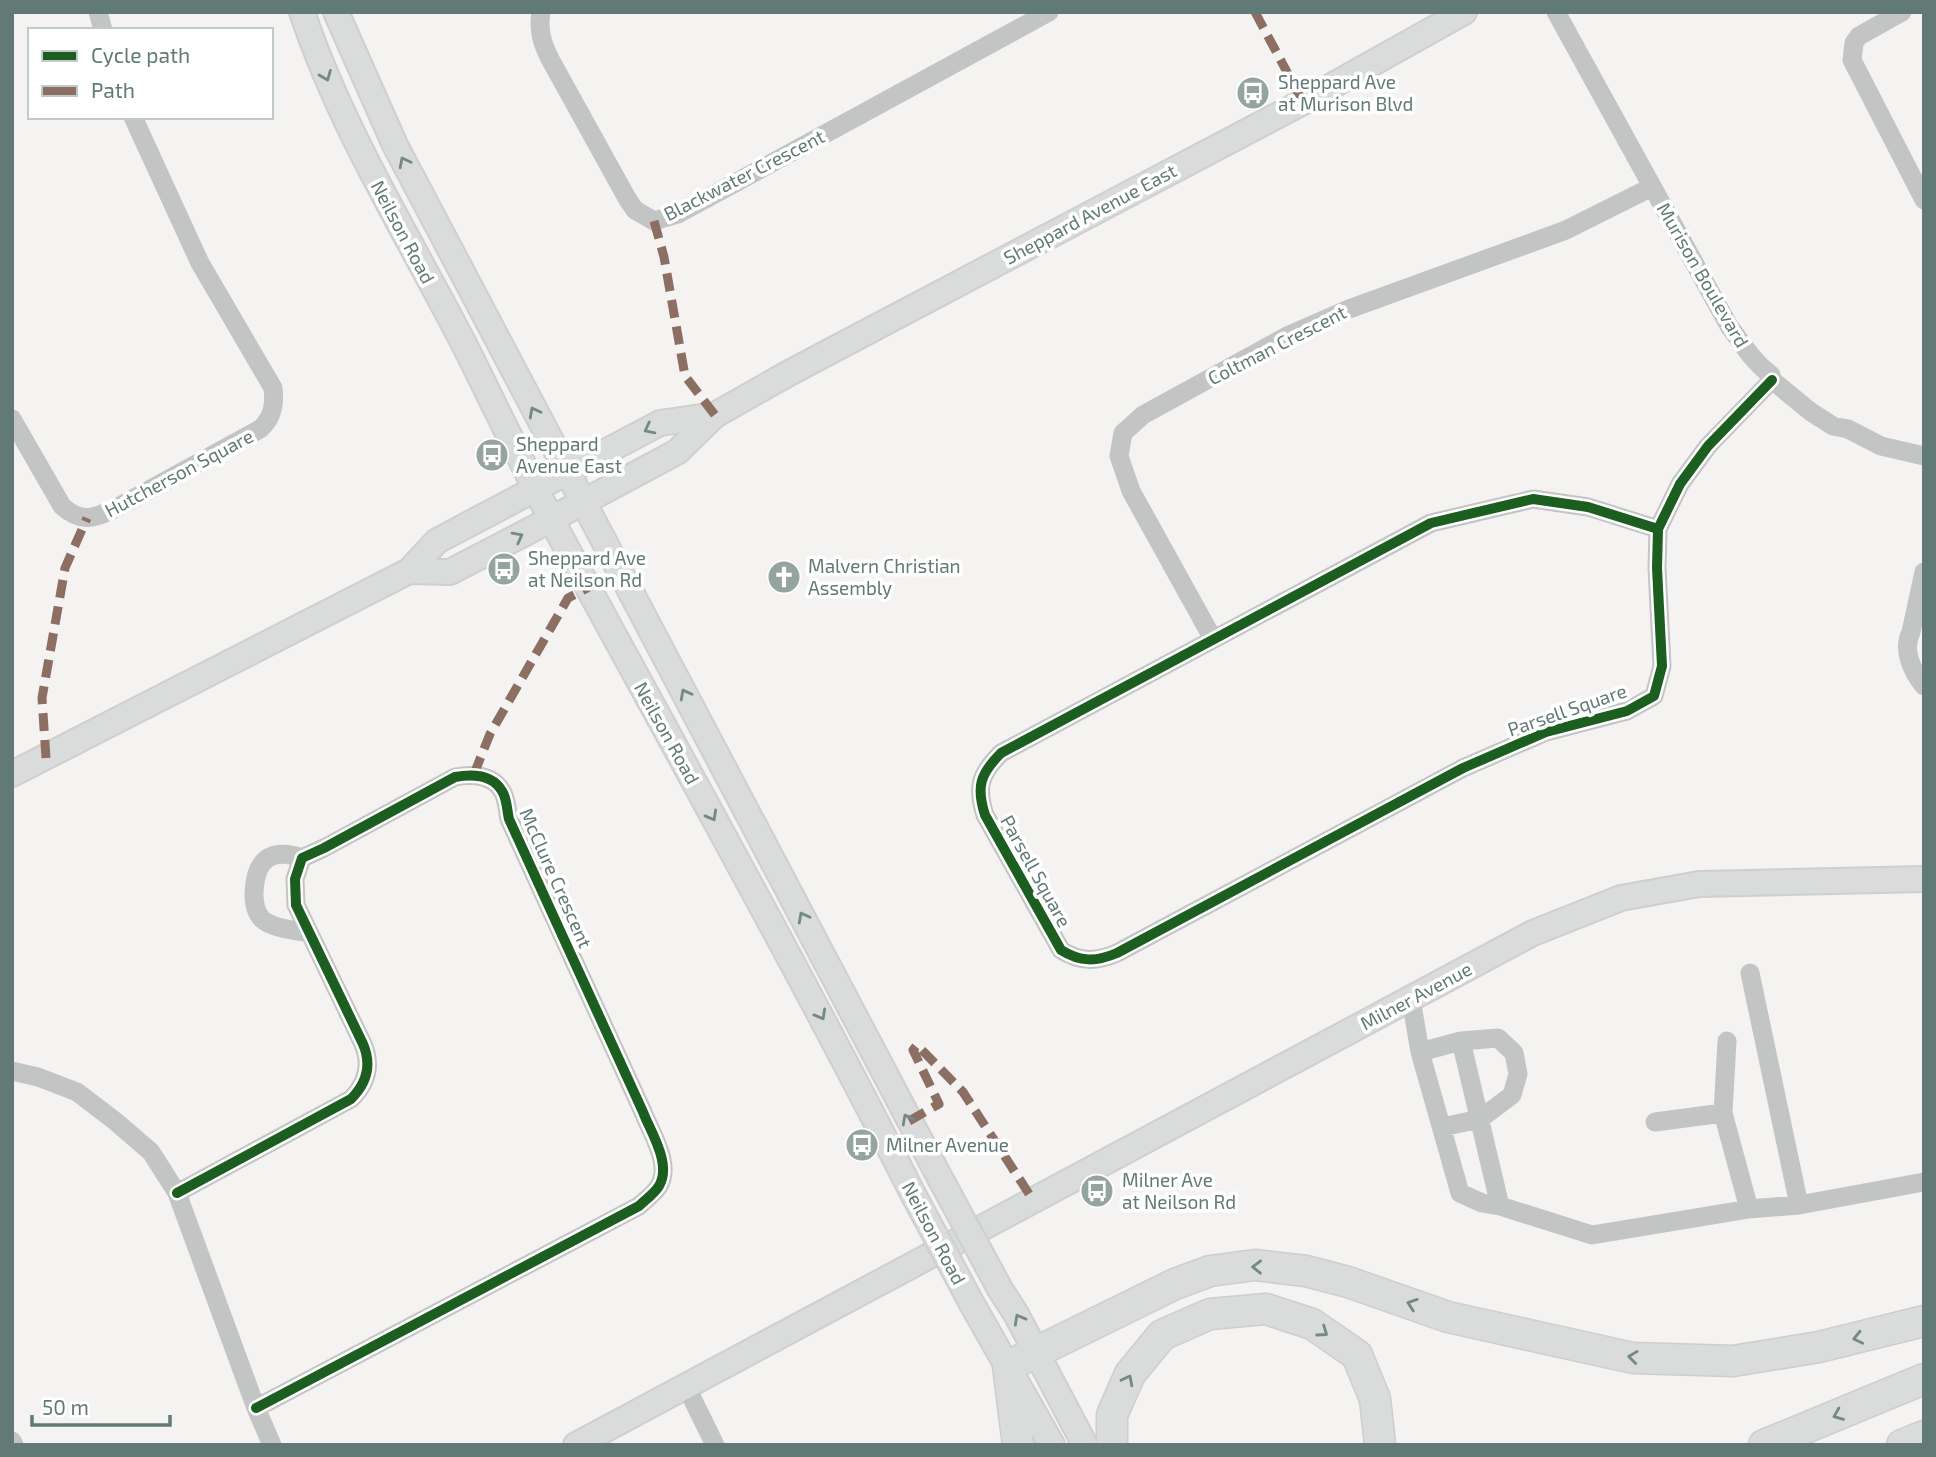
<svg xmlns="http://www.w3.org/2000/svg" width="1936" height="1457" font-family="'Exo 2',sans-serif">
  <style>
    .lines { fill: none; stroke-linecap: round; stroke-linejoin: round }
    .major-casing { stroke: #cecfce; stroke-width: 28 }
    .highway-casing { stroke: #cecece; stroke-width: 33 }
    .minor { stroke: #c3c4c4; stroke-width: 19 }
    .major { stroke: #dadbdb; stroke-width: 24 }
    .highway { stroke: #dadbdb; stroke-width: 30 }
    .major-bridge-casing { stroke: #cecfce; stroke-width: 28; stroke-linecap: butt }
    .major-bridge { stroke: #dadbdb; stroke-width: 24 }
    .quiet { stroke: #8d6e63; stroke-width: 9; stroke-dasharray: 18 9; stroke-linecap: butt }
    .cycleway-casing { stroke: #fff; stroke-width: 15 }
    .cycleway { stroke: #1b5e20; stroke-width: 10 }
    .oneway { stroke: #748985 }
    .labels { text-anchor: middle; stroke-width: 7; stroke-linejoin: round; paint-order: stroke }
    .poi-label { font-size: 19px; fill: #627a76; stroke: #fff; text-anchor: start }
    .street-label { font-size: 19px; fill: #627a76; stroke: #fff }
  </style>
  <rect width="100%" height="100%" fill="#f4f3f2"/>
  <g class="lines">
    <defs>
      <path id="major" d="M302 12C342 131 409 237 466 348 499 414 530 481 565 545 682 761 802 975 913 1194
        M336 12 395 145 940 1178
        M409 571 450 572 527 532 677 452 715 415 791 372 1303 102 1464 12
        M12 774 409 571 437 541 660 423 715 415
        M1000 1289 1016 1314 1085 1445
        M972 1304 1052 1445
        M576 1445 1533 933 1621 898 1699 884 1924 879"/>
      <path id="highway" d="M1018 1445 1008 1366 1175 1284 1210 1271 1255 1265 1306 1271 1348 1282 1448 1317 1633 1358 1733 1361 1819 1347 1924 1321
        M1112 1445V1415L1130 1374 1162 1335 1210 1314 1266 1309 1312 1324 1357 1355 1375 1399 1380 1445
        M1764 1445 1924 1379
        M1902 1445 1924 1436"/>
    </defs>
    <use href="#major" class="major-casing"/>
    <use href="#highway" class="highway-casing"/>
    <path class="minor" d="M98 12 103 30
      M541 12C538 30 542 43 550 59L628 200 635 210 654 221 678 214 1049 12
      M1556 12 1729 326C1742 343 1753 362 1771 375L1772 380 1811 412 1833 426 1848 429 1881 446 1924 456
      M1902 12 1859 36 1854 43 1852 60 1924 200
      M12 419 62 506C82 524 94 518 116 508L260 429C273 418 275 404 273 388L200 263 133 117
      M1658 529 1588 507 1533 499 1431 523 1001 753C980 774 976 787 985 815L1061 950C1080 962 1096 962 1117 953L1463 768 1546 732 1627 711 1654 696 1662 666 1657 568 1658 529 1680 484 1708 446 1772 380
      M1924 572 1911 632C1902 650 1912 671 1924 686
      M1213 639 1131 491 1119 456 1123 433 1143 415 1287 336 1349 309 1566 230 1652 187
      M302 858C269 847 255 861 254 894 254 903 255 912 262 919 273 929 295 930 309 933
      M1750 973 1799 1205
      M1411 999 1420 1052 1460 1193 1482 1203 1500 1206 1592 1235 1749 1209 1799 1205 1924 1182
      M1461 1041 1500 1206
      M1727 1041 1723 1113 1749 1209
      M1420 1052 1461 1041 1498 1038 1514 1053 1518 1074 1512 1095 1480 1119 1442 1127
      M12 1071 38 1077 77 1092 115 1121 151 1152 177 1193 256 1408 272 1445
      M1655 1122 1723 1113
      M177 1193 351 1099C367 1083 372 1065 363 1044L296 905 295 879 302 858 324 848 455 777C472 774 492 774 502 791 507 798 507 811 509 819L643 1112C651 1133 672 1164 659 1186 654 1194 645 1200 639 1206L256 1408
      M686 1386 715 1445
      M12 1441 14 1445"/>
    <use href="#major" class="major"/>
    <use href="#highway" class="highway"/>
    <defs>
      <path id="major-bridge" d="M940 1178 1000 1289
        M913 1194 972 1304"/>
    </defs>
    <use href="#major-bridge" class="major-bridge-casing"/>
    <use href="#major-bridge" class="major-bridge"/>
    <path class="quiet" d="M1255 12 1303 102
      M654 221 664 257 685 376 715 415
      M46 758 42 698 65 568 87 518
      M474 774 490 734 568 598 589 587
      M909 1121 939 1104 913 1050 917 1045 963 1092 1033 1200"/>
    <defs>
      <path id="cycleway" d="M1658 529 1588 507 1533 499 1431 523 1001 753C980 774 976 787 985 815L1061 950C1080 962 1096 962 1117 953L1463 768 1546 732 1627 711 1654 696 1662 666 1657 568 1658 529 1680 484 1708 446 1772 380
        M177 1193 351 1099C367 1083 372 1065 363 1044L296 905 295 879 302 858 324 848 455 777C472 774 492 774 502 791 507 798 507 811 509 819L643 1112C651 1133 672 1164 659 1186 654 1194 645 1200 639 1206L256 1408"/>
    </defs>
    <use href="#cycleway" class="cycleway-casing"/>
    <use href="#cycleway" class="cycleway"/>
  </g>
  <defs><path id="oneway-chevron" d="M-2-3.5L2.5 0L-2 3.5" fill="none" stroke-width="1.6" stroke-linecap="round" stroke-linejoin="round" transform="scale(1.75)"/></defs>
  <g class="oneway">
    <use href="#oneway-chevron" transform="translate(326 76) rotate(68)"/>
    <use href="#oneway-chevron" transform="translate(404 162) rotate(-117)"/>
    <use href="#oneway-chevron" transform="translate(534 412) rotate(-118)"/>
    <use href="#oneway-chevron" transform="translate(649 429) rotate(153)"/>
    <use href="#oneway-chevron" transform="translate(518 537) rotate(-28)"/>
    <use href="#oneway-chevron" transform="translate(685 694) rotate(-118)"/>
    <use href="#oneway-chevron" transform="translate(712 816) rotate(61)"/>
    <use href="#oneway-chevron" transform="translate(803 917) rotate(-118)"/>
    <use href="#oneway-chevron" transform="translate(821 1015) rotate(61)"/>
    <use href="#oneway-chevron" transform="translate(907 1119) rotate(-118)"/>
    <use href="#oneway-chevron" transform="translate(1257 1267) rotate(-179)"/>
    <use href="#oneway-chevron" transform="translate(1412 1304) rotate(-161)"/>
    <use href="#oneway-chevron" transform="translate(1019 1319) rotate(-119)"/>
    <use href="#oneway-chevron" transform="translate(1323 1332) rotate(35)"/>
    <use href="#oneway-chevron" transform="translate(1858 1338) rotate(167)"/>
    <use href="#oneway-chevron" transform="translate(1633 1357) rotate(-173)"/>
    <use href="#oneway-chevron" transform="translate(1128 1380) rotate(-63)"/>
    <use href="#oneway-chevron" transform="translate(1838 1415) rotate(158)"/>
  </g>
  <defs>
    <symbol id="bus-disc" viewBox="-11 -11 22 22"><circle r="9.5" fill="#95a4a1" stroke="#fff"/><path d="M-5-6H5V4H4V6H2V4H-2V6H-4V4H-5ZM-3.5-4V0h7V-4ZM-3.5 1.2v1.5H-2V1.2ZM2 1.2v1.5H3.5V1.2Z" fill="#fff"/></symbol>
    <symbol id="church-disc" viewBox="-11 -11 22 22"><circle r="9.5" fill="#95a4a1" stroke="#fff"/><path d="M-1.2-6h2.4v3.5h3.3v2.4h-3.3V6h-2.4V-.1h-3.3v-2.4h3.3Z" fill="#fff"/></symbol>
  </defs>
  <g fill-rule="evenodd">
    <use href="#bus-disc" x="1234" y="74" width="38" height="38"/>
    <use href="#bus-disc" x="473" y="436" width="38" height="38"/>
    <use href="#bus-disc" x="485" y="550" width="38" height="38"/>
    <use href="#church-disc" x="765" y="558" width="38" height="38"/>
    <use href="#bus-disc" x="843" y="1126" width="38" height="38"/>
    <use href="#bus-disc" x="1078" y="1172" width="38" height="38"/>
  </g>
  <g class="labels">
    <g class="poi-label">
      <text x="1278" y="89">Sheppard Ave<tspan x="1278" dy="22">at Murison Blvd</tspan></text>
      <text x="516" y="451">Sheppard<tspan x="516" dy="22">Avenue East</tspan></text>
      <text x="528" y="565">Sheppard Ave<tspan x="528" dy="22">at Neilson Rd</tspan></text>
      <text x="808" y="573">Malvern Christian<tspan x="808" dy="22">Assembly</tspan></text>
      <text x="886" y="1152">Milner Avenue</text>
      <text x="1122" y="1187">Milner Ave<tspan x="1122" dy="22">at Neilson Rd</tspan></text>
    </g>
    <g class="street-label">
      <text transform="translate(744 175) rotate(-27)" y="7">Blackwater Crescent</text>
      <text transform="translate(1090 214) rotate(-28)" y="7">Sheppard Avenue East</text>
      <text transform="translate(403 232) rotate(62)" y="7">Neilson Road</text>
      <text transform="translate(1703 275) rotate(60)" y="7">Murison Boulevard</text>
      <text transform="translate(1277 345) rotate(-27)" y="7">Coltman Crescent</text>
      <text transform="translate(179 473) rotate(-28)" y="7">Hutcherson Square</text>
      <text transform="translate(1567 710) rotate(-19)" y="7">Parsell Square</text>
      <text transform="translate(667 733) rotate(61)" y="7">Neilson Road</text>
      <text transform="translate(1036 871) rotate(61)" y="7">Parsell Square</text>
      <text transform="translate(556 878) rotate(66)" y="7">McClure Crescent</text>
      <text transform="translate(1416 996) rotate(-28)" y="7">Milner Avenue</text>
      <text transform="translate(934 1233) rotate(62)" y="7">Neilson Road</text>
    </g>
  </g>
  <rect width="1936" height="1457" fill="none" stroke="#627a76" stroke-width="28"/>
  <rect x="28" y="28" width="245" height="91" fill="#ffffff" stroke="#c0cac8" stroke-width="2"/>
  <rect x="42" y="51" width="35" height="10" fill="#1b5e20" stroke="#c0cac8" stroke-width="2"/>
  <text x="91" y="63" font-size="21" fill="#627a76">Cycle path</text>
  <rect x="42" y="86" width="35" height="10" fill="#8d6e63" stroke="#c0cac8" stroke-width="2"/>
  <text x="91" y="98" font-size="21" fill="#627a76">Path</text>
  <path d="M32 1415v10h138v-10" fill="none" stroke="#627a76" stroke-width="3.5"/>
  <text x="42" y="1415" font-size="21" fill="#627a76" stroke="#ffffff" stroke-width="5" paint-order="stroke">50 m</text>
</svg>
